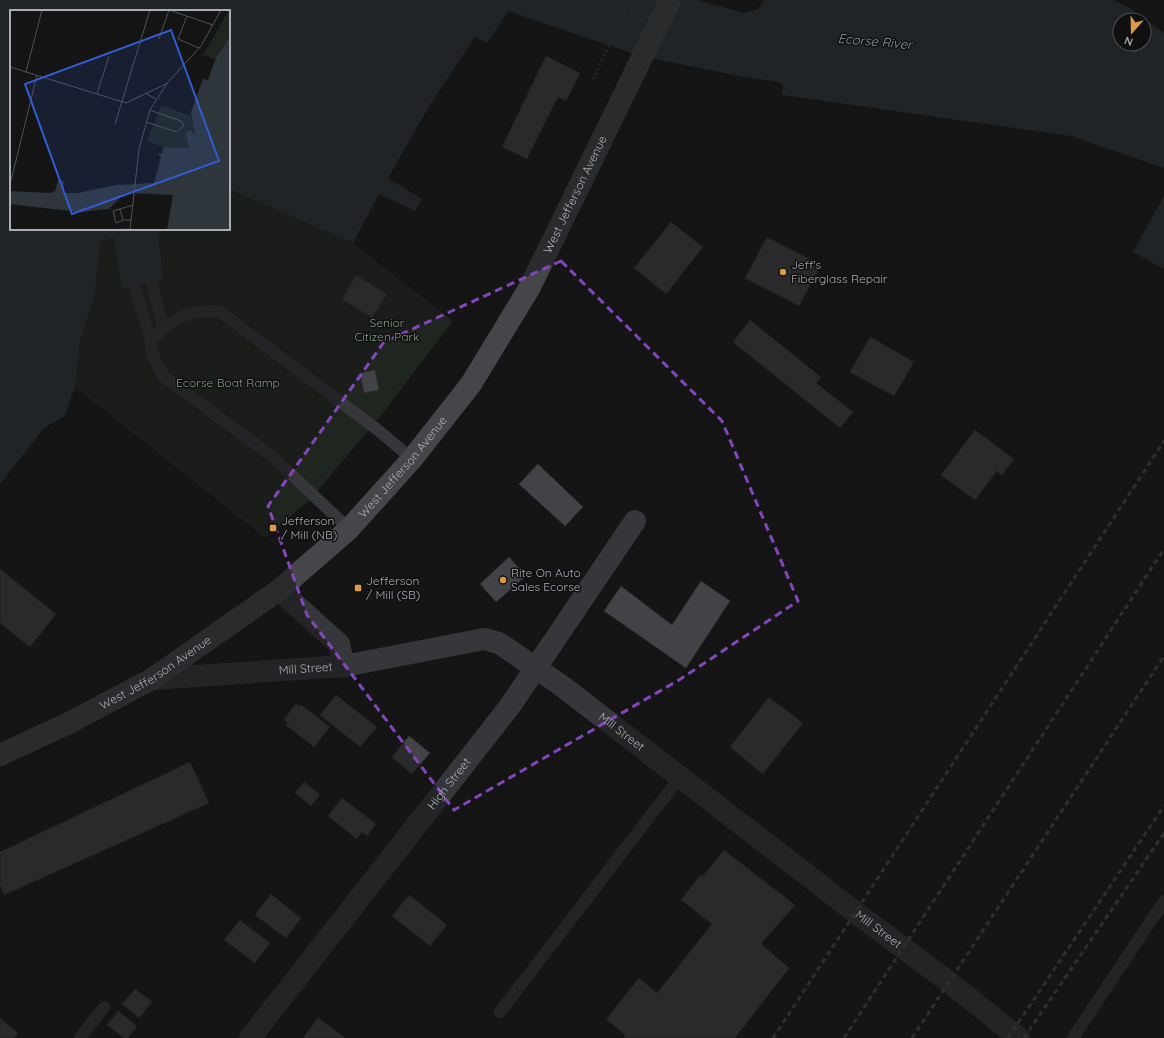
<svg xmlns="http://www.w3.org/2000/svg" width="1164" height="1038" font-family="Quicksand,sans-serif">
  <style>
    .green { fill: #1f261f }
    .water { fill: #2e363b; fill-rule: evenodd }
    .building { fill: #424346; stroke: #2f2f32 }
    .lines { fill: none; stroke-linecap: round; stroke-linejoin: round }
    .path { stroke: #3c3e42; stroke-width: 2.5; stroke-dasharray: 2 3; stroke-linecap: butt }
    .service { stroke: #36373b; stroke-width: 12 }
    .minor { stroke: #36373b; stroke-width: 22 }
    .secondary { stroke: #44464a; stroke-width: 22 }
    .rail { stroke: #4b4d51; stroke-width: 3; stroke-dasharray: 5 4; stroke-linecap: butt }
    .marked { fill: none; stroke: #8446bd; stroke-width: 3; stroke-dasharray: 8 5; stroke-linejoin: round }
    .poi-dot { fill: #de9a45; stroke: #101011; stroke-width: 1.5 }
    .labels { text-anchor: middle; stroke-width: 3; stroke-linejoin: round; paint-order: stroke }
    .street-label { font-size: 12px; fill: #a8adb5; stroke: #101011 }
    .poi-label { font-size: 12px; fill: #a8adb5; stroke: #101011; text-anchor: start }
    .park-label { font-size: 12px; fill: #829e81; stroke: #101011 }
    .water-label { font-size: 13px; font-style: italic; fill: #829dac; stroke: #101011 }
    .inset-road { fill: none; stroke: #505256; stroke-width: 1 }
    .view { fill: #325cd3; fill-opacity: 0.15; stroke: #325cd3; stroke-width: 2 }
    .inset-edge { fill: none; stroke: #a8adb5; stroke-width: 2 }
  </style>
  <rect width="100%" height="100%" fill="#151516"/>
  <path class="green" d="M229 189 353 243 453 321 382 414 310 500 265 538 75 387 80 342 94 297 101 241 113 238 134 285 163 280 158 229H229Z"/>
  <path class="water" d="M0 0H698L743 13 758 9 764 0H1113L1128 7 1164 33V168L1071 136 782 95 783 83 734 75 640 56 508 11 487 43 475 37 428 108 388 178 422 199 415 211 379 194 353 243 229 189V11H11V229H158L163 280 122 289 114 238 101 241 94 297 80 342 75 387 65 416 44 428 0 484ZM1120 20H1144V44H1120Z
    M1164 196V269L1133 252Z"/>
  <path class="building" d="M546 56 580 73 566 101 558 97 527 159 502 147Z
    M671 222 703 247 666 294 634 268Z
    M767 237 821 265 799 306 745 278Z
    M356 275 387 294 372 318 342 299Z
    M750 320 821 377 816 383 853 412 840 428 733 342Z
    M870 337 914 362 894 396 850 372Z
    M375 370 379 390 364 393 360 373Z
    M975 430 1014 459 1002 475 997 471 975 500 941 475Z
    M538 464 583 507 565 526 519 484Z
    M509 557 526 576 496 602 480 584Z
    M0 569 56 614 30 647 0 623Z
    M701 581 730 601 686 668 604 611 621 586 672 625Z
    M336 695 377 727 360 747 320 715Z
    M769 697 803 723 763 774 730 747Z
    M296 704 300 706 302 705 330 727 314 747 286 725 288 723 284 719Z
    M409 736 430 753 412 774 392 757Z
    M190 762 209 803 4 895 0 885V852Z
    M304 782 320 795 311 806 295 793Z
    M342 798 376 824 367 836 362 832 357 839 328 816Z
    M724 850 795 905 761 944 789 968 735 1038H623L625 1035 606 1019 639 978 657 993 712 924 681 900 700 875 702 877Z
    M271 894 301 918 286 938 255 915Z
    M409 895 447 925 430 946 392 916Z
    M240 920 270 943 255 963 224 940Z
    M135 989 152 1002 139 1018 122 1004Z
    M118 1011 137 1026 128 1038H124L107 1025Z
    M0 1018 18 1033 14 1038H0Z
    M318 1018 345 1038H303Z"/>
  <g class="lines">
    <path class="path" d="M593 79 630 0"/>
    <path class="service" d="M152 282 163 329
      M134 285 151 340
      M349 529 273 457 163 376 152 354 151 340C174 317 185 311 219 311L378 430 412 459
      M500 1012 680 777
      M80 1038 104 1007
      M1073 1038 1164 901"/>
    <g class="minor">
      <path d="M279 590 339 644 344 666"/>
      <path id="s1" d="M152 679 344 666 484 639 499 643 562 686 855 912 949 982 1019 1038"/>
      <path id="s2" d="M250 1038 510 706 635 521"/>
    </g>
    <path class="secondary" id="s3" d="M0 755 69 723 152 679 279 590 349 529 412 459 471 384 530 287 670 0"/>
    <path class="rail" d="M773 1038 1164 441
      M844 1038 1164 549
      M912 1038 1164 656
      M1008 1038 1164 806
      M1024 1038 1164 833"/>
  </g>
  <path d="M0 0H1164V1038H0ZM561 261 722 421 798 601 679 680 454 810 307 615 268 506 384 342Z" fill="#151516" fill-opacity=".55" fill-rule="evenodd"/>
  <path class="marked" d="M561 261 722 421 798 601 679 680 454 810 307 615 268 506 384 342Z"/>
  <g class="poi-dot">
    <circle cx="783" cy="272" r="4"/>
    <rect x="269" y="524" width="8" height="8" rx="2"/>
    <circle cx="503" cy="580" r="4"/>
    <rect x="354" y="584" width="8" height="8" rx="2"/>
  </g>
  <g class="labels">
    <g class="street-label">
      <text dy="4" stroke="none"><textPath href="#s3" startOffset="824">West Jefferson Avenue</textPath></text>
      <text dy="4" stroke="none"><textPath href="#s3" startOffset="500">West Jefferson Avenue</textPath></text>
      <text dy="4" stroke="none"><textPath href="#s1" startOffset="154">Mill Street</textPath></text>
      <text dy="4" stroke="none"><textPath href="#s3" startOffset="176">West Jefferson Avenue</textPath></text>
      <text dy="4" stroke="none"><textPath href="#s1" startOffset="502">Mill Street</textPath></text>
      <text dy="4" stroke="none"><textPath href="#s2" startOffset="323">High Street</textPath></text>
      <text dy="4" stroke="none"><textPath href="#s1" startOffset="826">Mill Street</textPath></text>
    </g>
    <g class="poi-label">
      <text x="791" y="269">Jeff's<tspan x="791" dy="14">Fiberglass Repair</tspan></text>
      <text x="281" y="525">Jefferson<tspan x="281" dy="14">/ Mill (NB)</tspan></text>
      <text x="511" y="577">Rite On Auto<tspan x="511" dy="14">Sales Ecorse</tspan></text>
      <text x="366" y="585">Jefferson<tspan x="366" dy="14">/ Mill (SB)</tspan></text>
    </g>
    <g class="park-label">
      <text x="387" y="327">Senior<tspan x="387" dy="14">Citizen Park</tspan></text>
      <text x="228" y="387">Ecorse Boat Ramp</text>
    </g>
    <g class="water-label">
      <text transform="translate(875 41) rotate(5)" y="5">Ecorse River</text>
    </g>
  </g>
  <g transform="translate(10 10)">
    <rect width="220" height="220" fill="#151516"/>
    <path d="M219 0 220 26 207 50 193 45ZM151 95 181 106 185 125 178 130 179 138 153 137 137 131Z" fill="#1f261f"/>
    <path d="M220 26V220H157L163 185 115 183 99 199 70 202 0 194V181L41 183 45 181 48 170 54 171 53 183H68L106 175 144 173 151 147 147 143 152 144 153 137 179 138 175 123 180 120 185 125 181 102 193 69 198 70 205 50Z" fill="#2e363b"/>
    <path class="inset-road" d="M159 0 203 15M177 6 168 29 189 38M149 29 159 0M0 57 116 93 158 73M16 62 32 0M135 83 146 89M87 84 99 46M136 112 167 122 174 115 171 111 140 100M105 114 140 0M0 175 27 65M110 199 103 201 106 213 113 210M121 210H113L110 199 123 195M91 220 120 219M120 220 129 139 140 100 158 72 191 36 211 0"/>
    <path class="view" d="M161 20 209 151 62 204 15 74Z"/>
    <rect width="220" height="220" class="inset-edge"/>
  </g>
  <g transform="translate(1132 32) rotate(200)"><circle r="19" fill="#101011" stroke="#4d4f53"/>
  <path d="M0-3L7 15L0 10L-7 15Z" fill="#de9a45"/>
  <text y="-6" font-size="11" font-weight="bold" text-anchor="middle" fill="#a8adb5">N</text>
  </g>
</svg>
